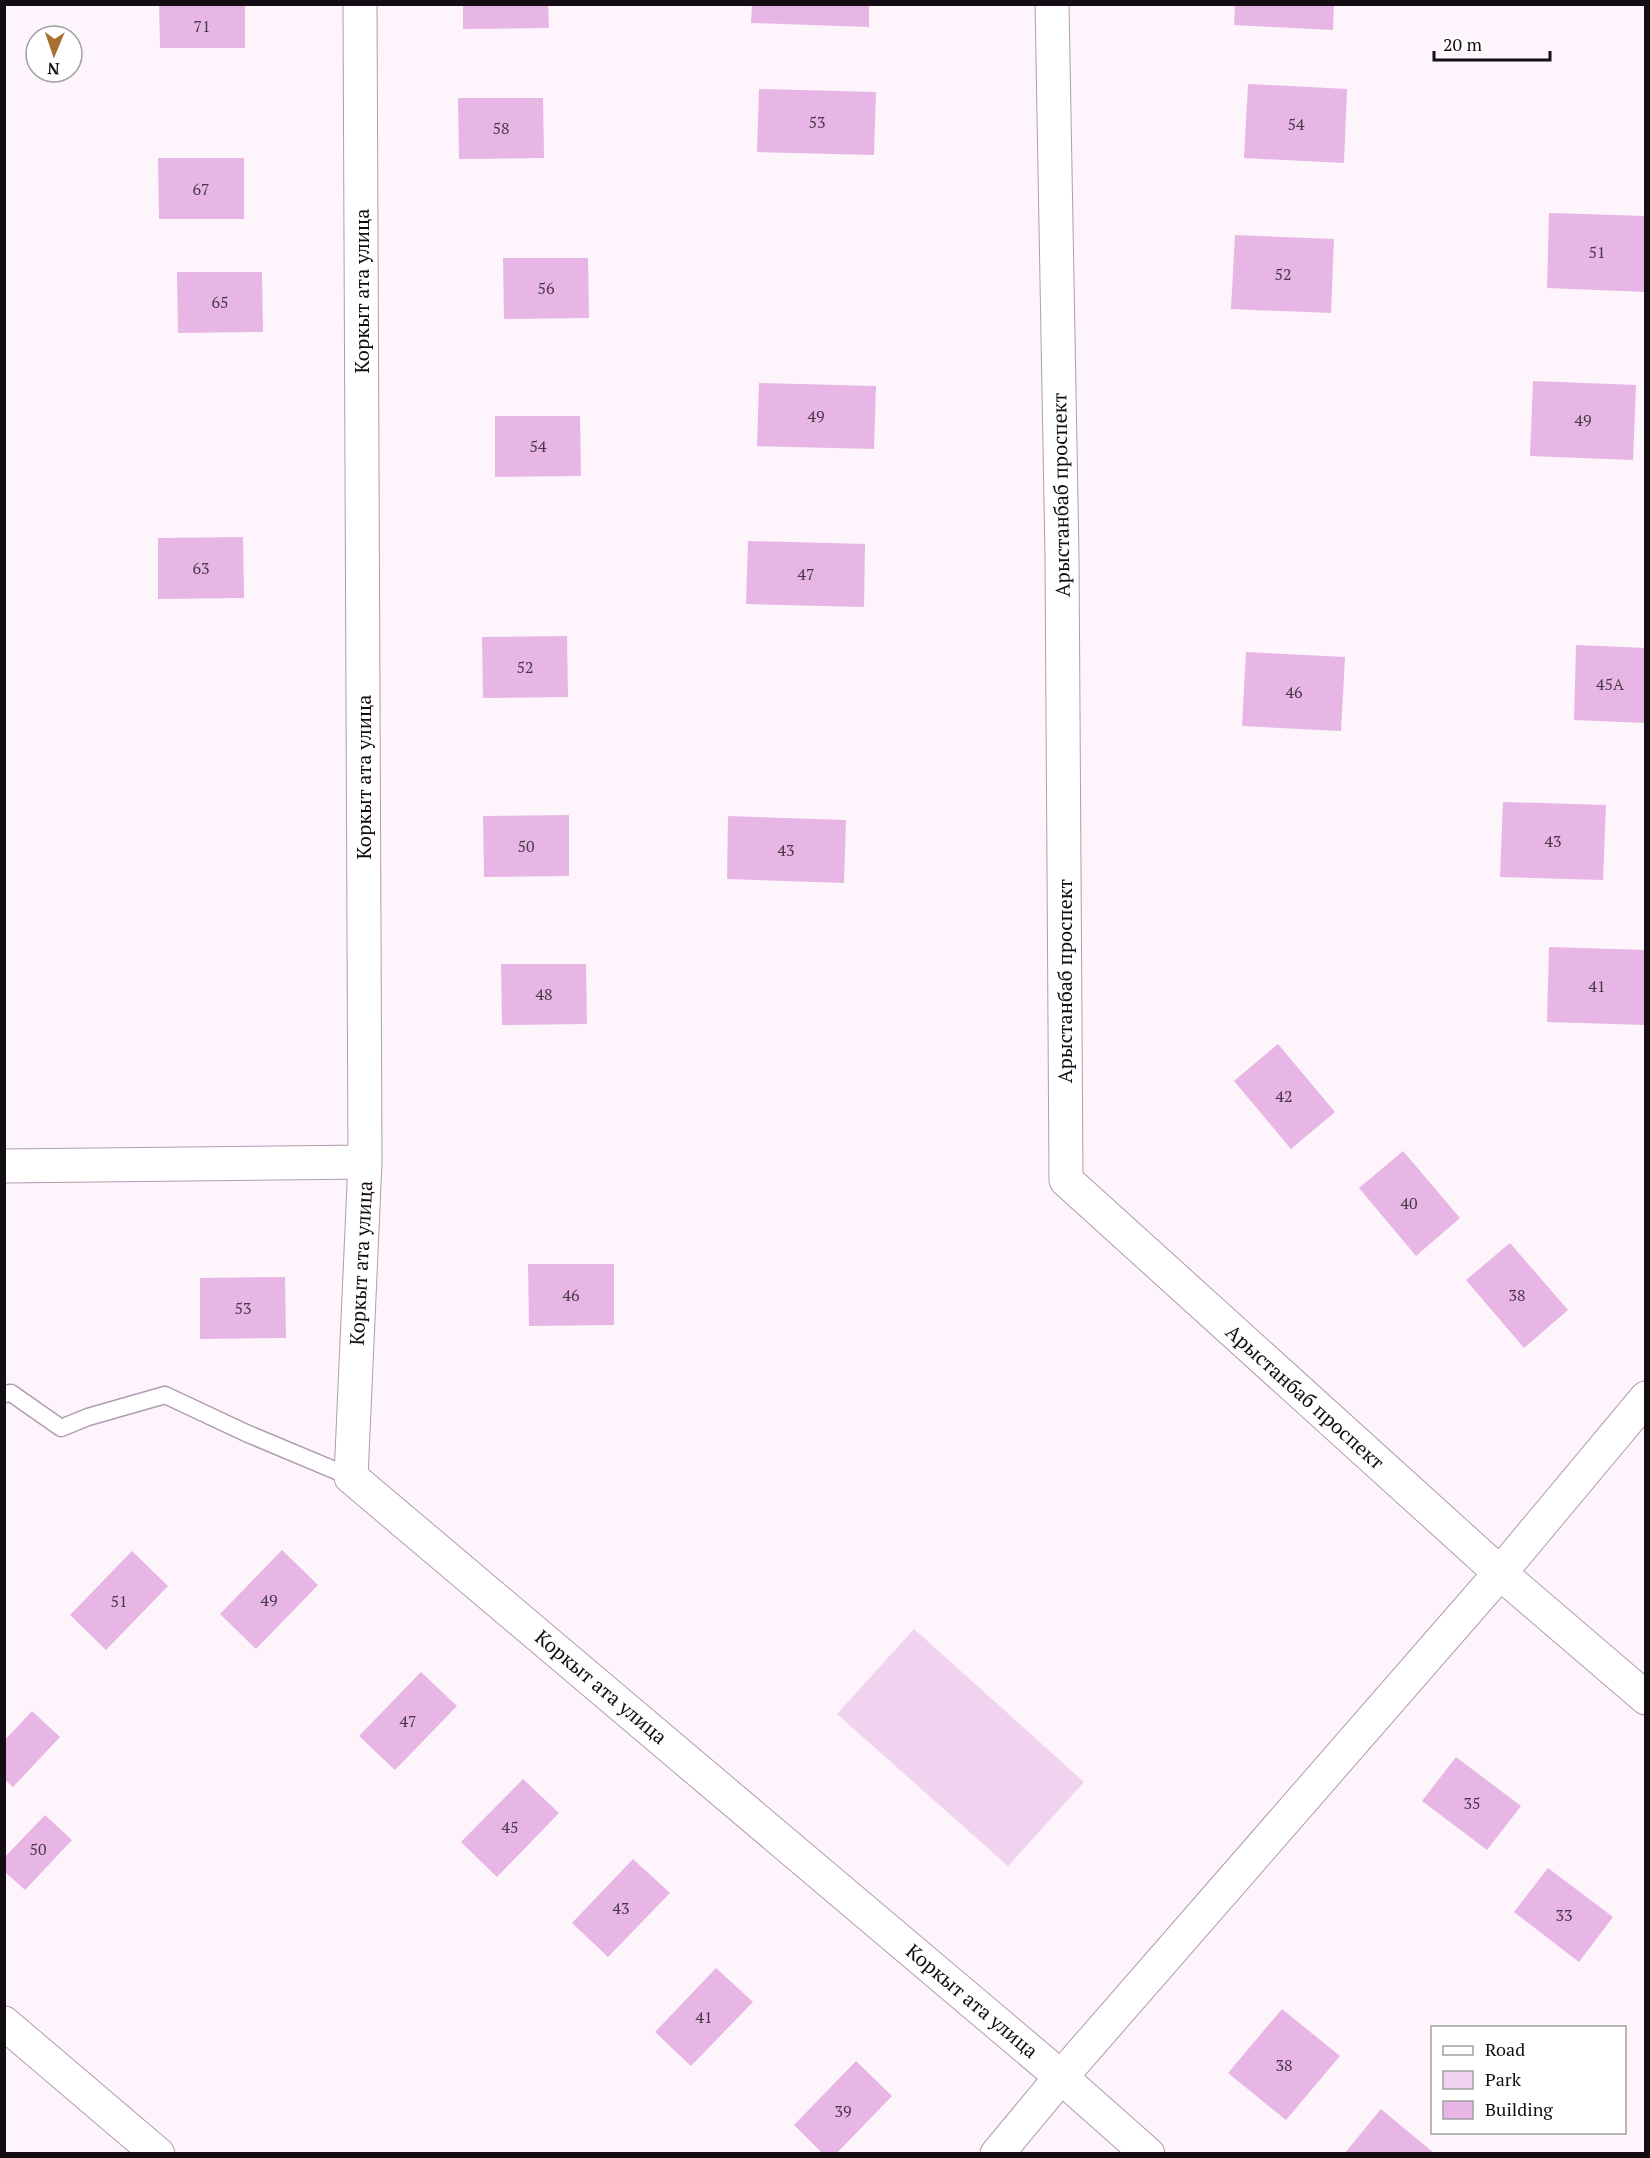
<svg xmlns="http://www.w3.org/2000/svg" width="1650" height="2158" font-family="'PT Serif',serif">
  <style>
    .green { fill: #f1d2ef }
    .building { fill: #e7b6e5 }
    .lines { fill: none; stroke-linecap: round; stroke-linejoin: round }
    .lane-casing { stroke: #b19cb0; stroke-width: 19 }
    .street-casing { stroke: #b19cb0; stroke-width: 35 }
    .lane { stroke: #fff; stroke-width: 16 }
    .street { stroke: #fff; stroke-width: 33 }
    .labels { text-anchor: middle; stroke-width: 4.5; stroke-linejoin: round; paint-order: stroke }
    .number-label { font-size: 16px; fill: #493748 }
    .street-label { font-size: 20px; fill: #140d14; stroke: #fff }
  </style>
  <rect width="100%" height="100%" fill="#fdf4fc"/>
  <path class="green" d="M914 1629 1084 1782 1008 1866 837 1714Z"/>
  <path class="building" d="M159 4H245V48H160Z
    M463 4H548L549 28 463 29Z
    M752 4H869V27L751 23Z
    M1235 4H1334L1333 30 1234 25Z
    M1248 84 1347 89 1344 163 1244 158Z
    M759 89 876 92 874 155 757 152Z
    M458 98H543L544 158 459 159Z
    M158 158H244V219H159Z
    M1549 213 1646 216V292L1547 288Z
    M1235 235 1334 239 1331 313 1231 309Z
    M503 258H588L589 318 504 319Z
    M177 272H262L263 332 178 333Z
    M1533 381 1636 385 1633 460 1530 456Z
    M759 383 876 386 874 449 757 446Z
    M495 416H580L581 476 495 477Z
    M243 537 244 598 158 599V538Z
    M748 541 865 544 864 607 746 604Z
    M567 636 568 697 483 698 482 637Z
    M1576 645 1646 648V723L1574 720Z
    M1246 652 1345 657 1341 731 1242 726Z
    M1503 802 1606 805 1603 880 1500 877Z
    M569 815V876L484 877 483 816Z
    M728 816 846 820 844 883 727 879Z
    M1549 947 1646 950V1025L1547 1022Z
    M501 964H586L587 1024 502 1025Z
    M1278 1044 1335 1112 1291 1149 1234 1081Z
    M1403 1151 1460 1218 1416 1256 1359 1188Z
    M1510 1243 1568 1310 1524 1348 1466 1280Z
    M528 1264H614V1325L529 1326Z
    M285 1277 286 1338 200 1339V1278Z
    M282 1550 318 1585 256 1649 220 1614Z
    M132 1551 168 1586 106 1650 70 1615Z
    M421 1672 457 1706 395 1770 359 1736Z
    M32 1711 60 1737 13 1787 4 1779V1741Z
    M1456 1757 1521 1806 1487 1850 1422 1801Z
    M523 1779 559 1813 497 1877 461 1842Z
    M45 1815 72 1840 25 1890 4 1871V1858Z
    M633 1859 670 1893 608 1957 572 1923Z
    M1548 1868 1613 1917 1579 1962 1514 1912Z
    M716 1968 753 2002 691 2066 655 2032Z
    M1282 2009 1340 2056 1286 2120 1228 2073Z
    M856 2061 892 2096 836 2154H823L794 2125Z
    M1381 2109 1435 2154H1344Z"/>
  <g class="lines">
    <defs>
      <path id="lane" d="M4 1394 11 1393 61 1428 88 1417 165 1395 246 1433 351 1477"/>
      <path id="street" d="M360 4 365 1162 351 1477 1061 2077 1148 2154
        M1052 4 1062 556 1066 1180 1500 1573 1646 1698
        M4 1166 365 1162
        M4 2023 158 2154
        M997 2154 1061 2077 1500 1573 1646 1398"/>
    </defs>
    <use href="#lane" class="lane-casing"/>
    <use href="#street" class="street-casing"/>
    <use href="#lane" class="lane"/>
    <use href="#street" class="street"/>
  </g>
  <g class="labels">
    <g class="number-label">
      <text x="202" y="32">71</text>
      <text x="817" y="128">53</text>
      <text x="1296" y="130">54</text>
      <text x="501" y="134">58</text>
      <text x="201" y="195">67</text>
      <text x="1597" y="258">51</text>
      <text x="1283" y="280">52</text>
      <text x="546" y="294">56</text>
      <text x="220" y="308">65</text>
      <text x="816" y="422">49</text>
      <text x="1583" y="426">49</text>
      <text x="538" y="452">54</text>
      <text x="201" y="574">63</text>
      <text x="806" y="580">47</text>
      <text x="525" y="673">52</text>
      <text x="1610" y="690">45А</text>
      <text x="1294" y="698">46</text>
      <text x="1553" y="847">43</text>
      <text x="526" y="852">50</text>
      <text x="786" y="856">43</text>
      <text x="1597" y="992">41</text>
      <text x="544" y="1000">48</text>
      <text x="1284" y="1102">42</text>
      <text x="1409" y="1209">40</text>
      <text x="571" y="1301">46</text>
      <text x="1517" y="1301">38</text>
      <text x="243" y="1314">53</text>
      <text x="269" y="1606">49</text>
      <text x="119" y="1607">51</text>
      <text x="408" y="1727">47</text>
      <text x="1472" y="1809">35</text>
      <text x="510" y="1833">45</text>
      <text x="38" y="1855">50</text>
      <text x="621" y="1914">43</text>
      <text x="1564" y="1921">33</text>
      <text x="704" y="2023">41</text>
      <text x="1284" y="2071">38</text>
      <text x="843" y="2117">39</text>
    </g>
    <g class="street-label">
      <text transform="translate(362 291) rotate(-90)" y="7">Коркыт ата улица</text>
      <text transform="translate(1061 495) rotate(-91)" y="7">Арыстанбаб проспект</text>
      <text transform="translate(364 777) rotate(-90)" y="7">Коркыт ата улица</text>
      <text transform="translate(1065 981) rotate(-90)" y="7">Арыстанбаб проспект</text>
      <text transform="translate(361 1263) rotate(-87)" y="7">Коркыт ата улица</text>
      <text transform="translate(1305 1397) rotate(42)" y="7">Арыстанбаб проспект</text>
      <text transform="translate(601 1687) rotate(40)" y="7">Коркыт ата улица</text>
      <text transform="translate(972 2001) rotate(40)" y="7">Коркыт ата улица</text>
    </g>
  </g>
  <rect width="1650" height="2158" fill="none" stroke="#140d14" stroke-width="12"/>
  <rect x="1431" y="2026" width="195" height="108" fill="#ffffff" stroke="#a19ea1" stroke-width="1.5"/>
  <rect x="1443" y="2046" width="30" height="9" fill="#ffffff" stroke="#a19ea1" stroke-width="1.5"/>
  <text x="1485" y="2056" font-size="18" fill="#140d14">Road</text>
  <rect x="1443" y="2071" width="30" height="18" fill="#f1d2ef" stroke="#a19ea1" stroke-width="1.5"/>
  <text x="1485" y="2086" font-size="18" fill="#140d14">Park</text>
  <rect x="1443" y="2101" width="30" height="18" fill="#e7b6e5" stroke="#a19ea1" stroke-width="1.5"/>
  <text x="1485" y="2116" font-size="18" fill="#140d14">Building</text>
  <g transform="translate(54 54) rotate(182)"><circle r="28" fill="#ffffff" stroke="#a19ea1" stroke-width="1.5"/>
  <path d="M0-4.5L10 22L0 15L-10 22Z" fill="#a9702f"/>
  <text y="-9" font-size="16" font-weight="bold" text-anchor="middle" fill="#140d14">N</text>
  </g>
  <path d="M1434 51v9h116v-9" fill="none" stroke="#140d14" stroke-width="3"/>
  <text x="1443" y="51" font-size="18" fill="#140d14" stroke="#ffffff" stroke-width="4.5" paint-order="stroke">20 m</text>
</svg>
